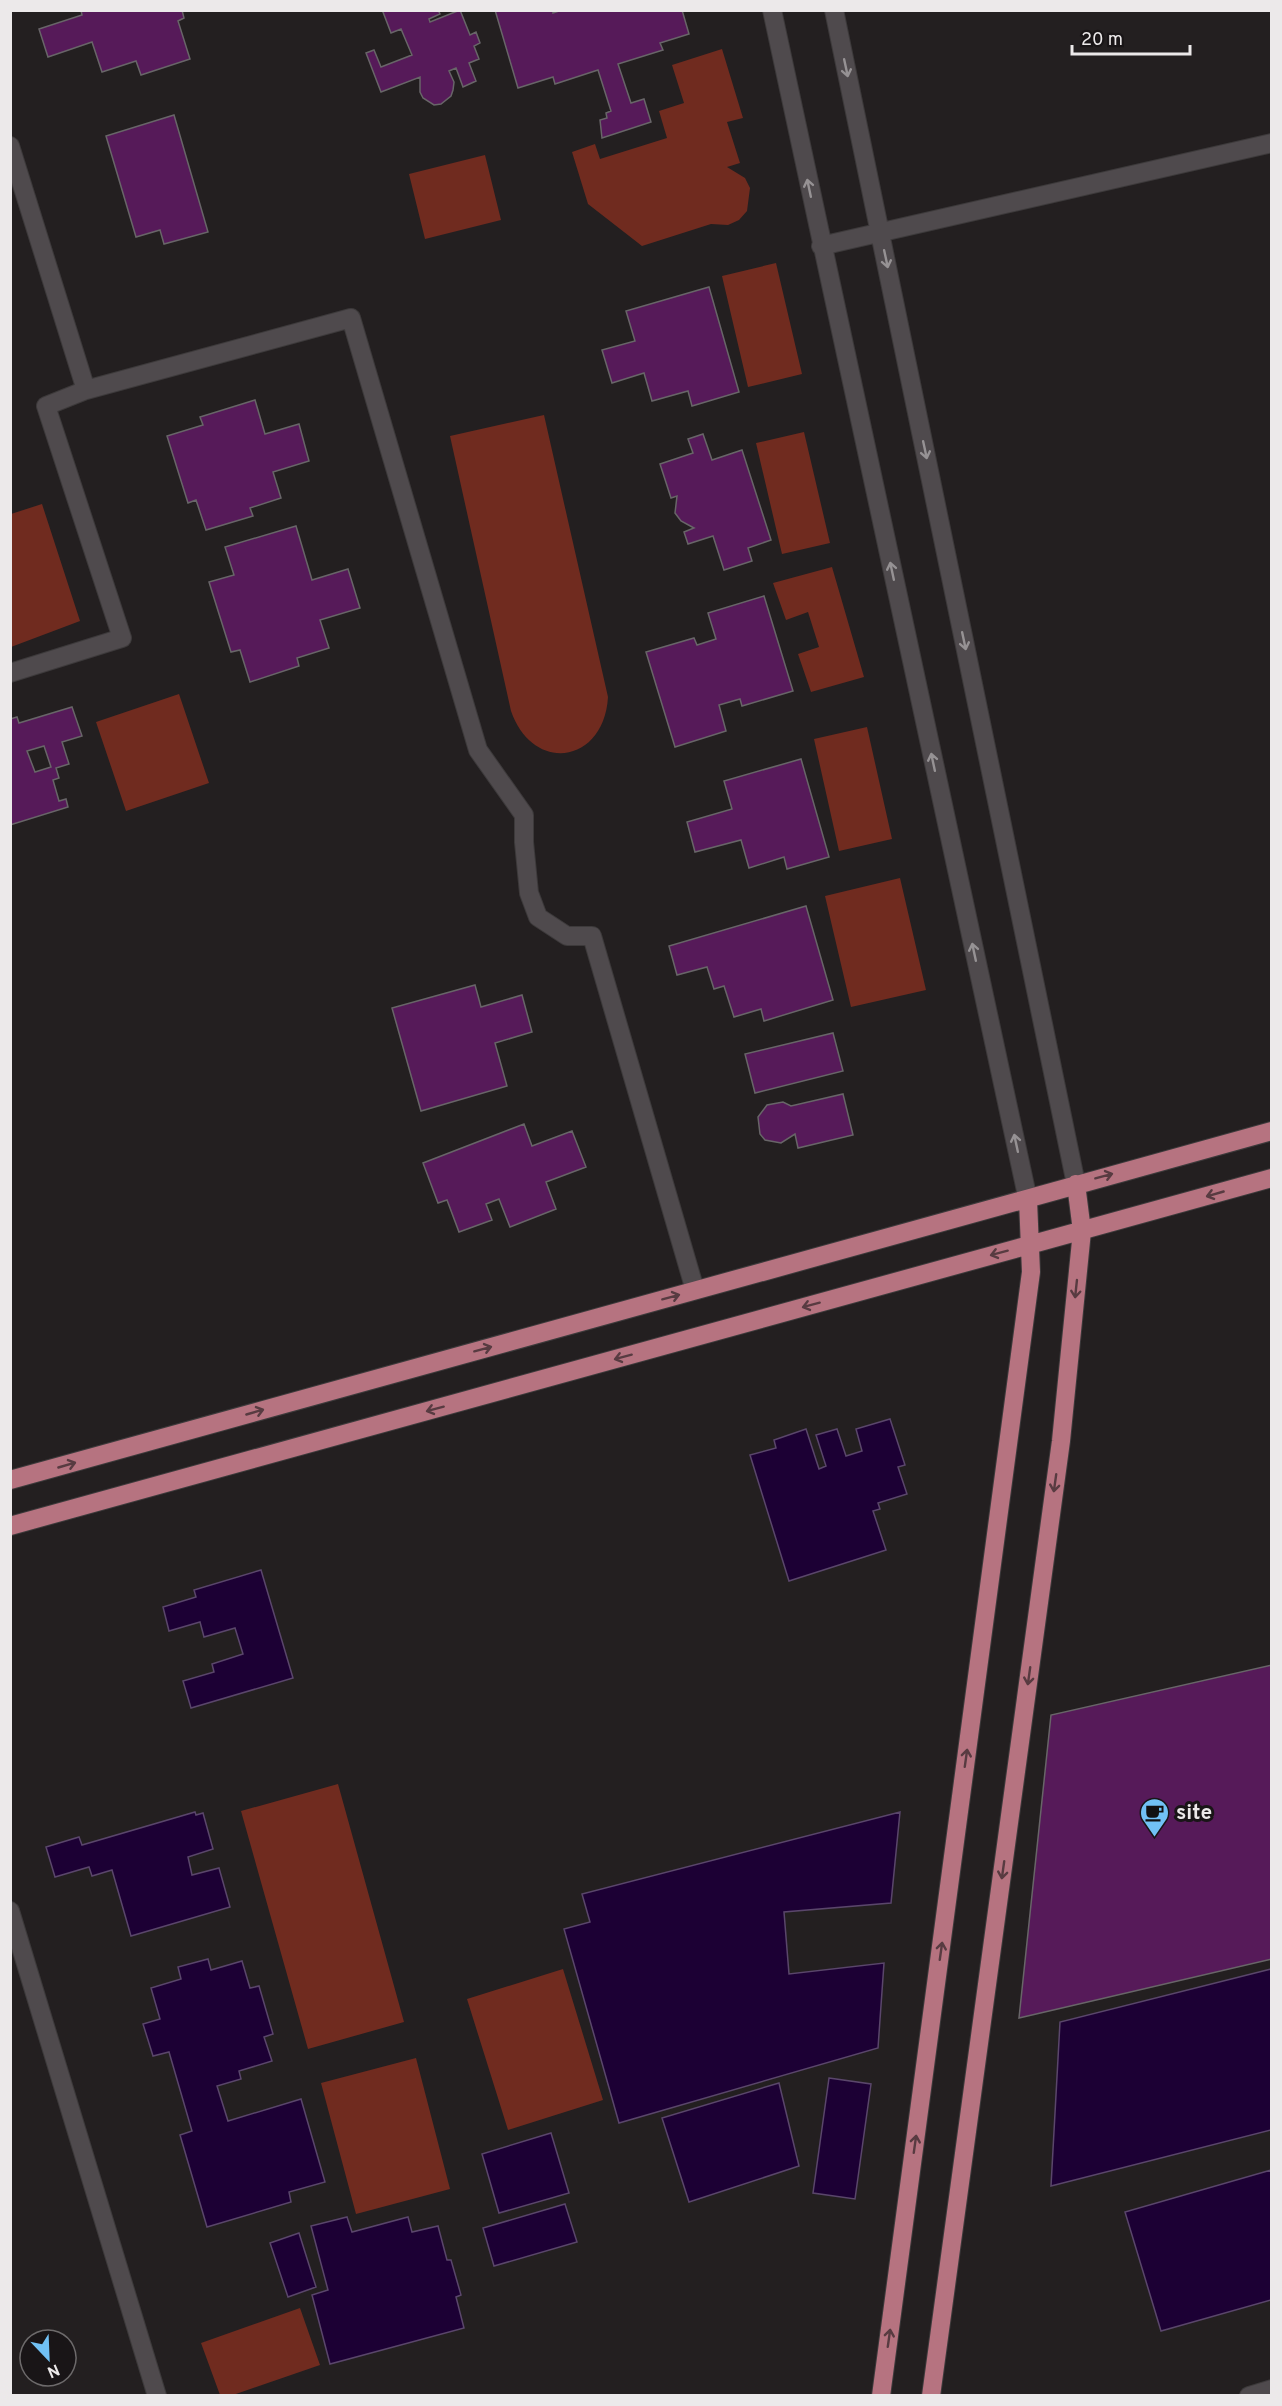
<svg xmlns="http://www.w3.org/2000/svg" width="1282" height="2406" font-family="Overpass,sans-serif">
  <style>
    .green { fill: #702b1f }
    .water { fill: #1c0034; stroke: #5a466b; stroke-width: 1.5 }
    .building { fill: #561a59; stroke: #686568; stroke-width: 1.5; fill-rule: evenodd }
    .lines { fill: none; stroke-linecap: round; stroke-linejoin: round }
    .minor-casing { stroke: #3d3a3b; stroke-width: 20 }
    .major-casing { stroke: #3d3a3b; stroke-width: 20 }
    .minor { stroke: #4f4a4d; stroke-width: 18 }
    .major { stroke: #b67380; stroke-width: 18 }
    .oneway { stroke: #969294 }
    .oneway2 { stroke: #583b41 }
    .labels { text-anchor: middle; stroke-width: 6; stroke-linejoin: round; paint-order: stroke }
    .poi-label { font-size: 21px; font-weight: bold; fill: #ece9ea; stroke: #191517; text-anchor: start }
  </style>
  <rect width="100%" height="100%" fill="#231f20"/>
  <path class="green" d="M722 49 743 118 727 122 740 163 727 167 745 178 750 188 747 211 739 220 728 225 711 224 642 246 588 204 572 152 595 144 600 159 667 138 659 111 684 103 672 65Z
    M485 155 501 220 425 239 409 174Z
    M776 263 802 374 748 387 722 276Z
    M544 415 608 697C604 764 533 774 511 711L450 436Z
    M804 432 830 543 782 554 756 443Z
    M42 504 80 621 11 647V514Z
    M832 567 864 677 811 692 798 654 819 647 808 612 786 620 773 583Z
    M179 694 209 783 126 811 96 722Z
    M867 727 892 839 839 851 814 739Z
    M900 878 926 990 851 1007 825 896Z
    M338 1784 404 2022 308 2049 241 1811Z
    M563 1969 603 2100 508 2130 467 1999Z
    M416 2058 450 2189 356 2214 321 2083Z
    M300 2308 320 2365 233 2395H220L201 2343Z"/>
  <path class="water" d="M890 1419 905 1465 898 1467 907 1494 878 1503 880 1509 873 1511 886 1550 789 1581 750 1455 776 1448 774 1440 806 1429 819 1469 826 1466 816 1435 837 1429 846 1456 862 1451 856 1429Z
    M261 1570 293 1678 191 1708 183 1681 214 1672 212 1664 243 1654 235 1628 204 1637 200 1622 169 1631 163 1607 196 1597 194 1590Z
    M195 1812 196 1815 203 1813 213 1849 188 1857 192 1875 219 1868 230 1907 131 1936 112 1870 92 1876 89 1867 55 1877 46 1847 79 1837 82 1845Z
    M900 1812 891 1903 784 1912 789 1974 884 1963 878 2048 619 2123 564 1929 590 1922 582 1894Z
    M208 1959 211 1970 242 1961 250 1988 259 1986 273 2034 264 2037 272 2061 239 2071 241 2079 217 2086 228 2121 301 2099 325 2182 289 2192 291 2202 207 2227 180 2135 192 2131 169 2052 153 2056 143 2024 160 2019 151 1988 181 1979 178 1967Z
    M1271 1969V2130L1051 2186 1060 2022Z
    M829 2078 871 2084 855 2199 813 2193Z
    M779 2083 799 2166 689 2202 662 2118Z
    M551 2133 569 2193 499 2213 482 2154Z
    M1271 2170V2300L1161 2331 1125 2212Z
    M565 2204 577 2242 494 2266 483 2228Z
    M347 2217 352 2232 408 2217 412 2232 438 2226 447 2260H451L461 2295 456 2297 464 2328 330 2364 312 2295 328 2290 311 2226Z
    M299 2233 316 2287 288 2297 270 2243Z"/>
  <path class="building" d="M81 10H182L184 18 178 21 190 59 141 75 136 61 102 72 92 42 48 57 39 29 82 15Z
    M386 10H438L440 14 429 19 430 22 460 10 470 35 476 32 480 43 474 46 479 59 469 63 476 81 463 87 456 68 449 71 454 82 453 90 451 96 441 104 434 105 423 98 420 92V77L381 92 366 53 374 50 381 67 412 55 401 29 391 33 383 12Z
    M495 10H553V13L562 10H682L689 34 660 43 663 50 618 64 631 103 644 99 651 122 602 138 600 120 607 118 606 113 611 111 598 70 555 84 553 77 518 88Z
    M174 115 208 232 164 244 160 230 136 237 106 136Z
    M709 287 739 392 692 406 688 391 652 401 644 373 612 383 602 350 635 341 626 311Z
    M255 400 265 434 299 424 309 461 273 472 281 498 250 508 253 516 206 530 196 500 188 503 167 436 203 425 200 417Z
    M703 434 712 460 742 450 771 540 748 548 752 561 724 570 713 536 688 544 684 532 694 528 681 521 675 513 677 496 671 498 660 464 693 453 688 439Z
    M296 526 312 580 348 569 360 608 320 620 329 648 297 658 299 666 250 682 240 650 231 652 209 582 234 575 225 547Z
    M764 596 793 691 742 706 740 699 719 705 726 731 675 747 646 652 694 638 697 645 716 639 708 613Z
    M72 707 82 736 62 742 69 764 56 768 59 778 53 780 59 801 66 799 68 807 10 825V719L17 717 19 723ZM44 746 51 767 35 772 27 751Z
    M801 759 829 857 787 869 784 857 749 868 741 840 695 852 687 822 732 809 724 781Z
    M806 906 833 1000 764 1021 761 1009 734 1017 724 986 714 989 707 967 677 975 669 946Z
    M475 985 481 1007 522 995 532 1032 495 1043 507 1086 421 1111 392 1008Z
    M833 1033 843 1071 755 1093 745 1054Z
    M843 1094 853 1135 798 1148 795 1134 781 1143 765 1140 760 1134 758 1117 767 1105 783 1102 791 1106Z
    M524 1124 532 1146 572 1131 586 1167 546 1182 556 1209 510 1227 499 1199 486 1204 492 1220 459 1232 447 1200 438 1203 423 1163Z
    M1272 1665V1959L1019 2018 1051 1715Z"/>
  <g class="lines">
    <defs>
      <path id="minor" d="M772 10 1028 1200
        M834 10 1076 1184
        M10 146 86 390 351 318 478 750 524 815V842L529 893 538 917 567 936H592L695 1290
        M821 246 1272 143
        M10 673 122 638 46 406 86 390
        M10 1911 157 2396
        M1249 2396 1272 2389"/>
      <path id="major" d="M10 1480 1272 1131
        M10 1526 1272 1178
        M881 2396 1031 1272 1028 1200
        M931 2396 1061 1441 1082 1231 1076 1184"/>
    </defs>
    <use href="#minor" class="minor-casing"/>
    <use href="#major" class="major-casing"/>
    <use href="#minor" class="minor"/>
    <use href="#major" class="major"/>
  </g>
  <defs><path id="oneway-shaft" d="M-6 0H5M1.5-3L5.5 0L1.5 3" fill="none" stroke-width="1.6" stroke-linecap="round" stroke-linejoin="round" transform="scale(1.5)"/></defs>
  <g class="oneway">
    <use href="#oneway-shaft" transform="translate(846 68) rotate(78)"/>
    <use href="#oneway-shaft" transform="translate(809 188) rotate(-102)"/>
    <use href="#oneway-shaft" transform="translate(886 259) rotate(78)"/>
    <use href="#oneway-shaft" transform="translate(925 450) rotate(78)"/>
    <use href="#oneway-shaft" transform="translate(892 571) rotate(-102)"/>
    <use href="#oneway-shaft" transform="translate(964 641) rotate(78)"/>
    <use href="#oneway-shaft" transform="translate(933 762) rotate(-102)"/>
    <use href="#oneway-shaft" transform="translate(974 952) rotate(-102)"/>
    <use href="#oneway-shaft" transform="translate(1016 1143) rotate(-102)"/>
  </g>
  <g class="oneway2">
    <use href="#oneway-shaft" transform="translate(1104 1176) rotate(-15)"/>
    <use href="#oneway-shaft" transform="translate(1215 1194) rotate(164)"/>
    <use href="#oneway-shaft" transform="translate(999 1253) rotate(165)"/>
    <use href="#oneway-shaft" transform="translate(1076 1289) rotate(96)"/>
    <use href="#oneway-shaft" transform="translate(671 1297) rotate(-15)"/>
    <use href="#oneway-shaft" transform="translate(811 1305) rotate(165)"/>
    <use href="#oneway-shaft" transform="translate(483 1349) rotate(-15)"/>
    <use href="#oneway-shaft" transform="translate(623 1357) rotate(165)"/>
    <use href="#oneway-shaft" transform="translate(435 1409) rotate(165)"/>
    <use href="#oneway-shaft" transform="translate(255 1412) rotate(-16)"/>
    <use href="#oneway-shaft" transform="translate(67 1465) rotate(-16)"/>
    <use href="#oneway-shaft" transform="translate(1055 1483) rotate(98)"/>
    <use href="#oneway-shaft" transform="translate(1029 1676) rotate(98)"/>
    <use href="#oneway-shaft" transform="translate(966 1758) rotate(-82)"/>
    <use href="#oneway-shaft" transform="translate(1003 1870) rotate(98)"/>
    <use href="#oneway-shaft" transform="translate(941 1951) rotate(-82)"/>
    <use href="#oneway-shaft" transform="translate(915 2144) rotate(-82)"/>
    <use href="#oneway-shaft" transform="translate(889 2338) rotate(-82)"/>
  </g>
  <defs>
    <symbol id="cafe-pin" viewBox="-11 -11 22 30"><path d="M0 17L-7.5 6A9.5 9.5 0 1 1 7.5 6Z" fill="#71c1f5" stroke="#191517"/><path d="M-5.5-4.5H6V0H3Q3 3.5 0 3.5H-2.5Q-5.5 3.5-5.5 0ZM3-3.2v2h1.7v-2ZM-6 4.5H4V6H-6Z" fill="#111"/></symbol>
  </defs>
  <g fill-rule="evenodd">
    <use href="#cafe-pin" x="1138" y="1796" width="33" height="45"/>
  </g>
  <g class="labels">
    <g class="poi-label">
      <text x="1176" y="1819">site</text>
    </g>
  </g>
  <rect width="1282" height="2406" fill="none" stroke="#ece9ea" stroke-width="24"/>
  <g transform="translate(48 2358) rotate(157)"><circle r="28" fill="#191517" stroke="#6d6a6b" stroke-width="1.5"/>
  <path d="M0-4.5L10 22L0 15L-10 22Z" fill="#71c1f5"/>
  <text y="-9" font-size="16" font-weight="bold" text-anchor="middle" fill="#ece9ea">N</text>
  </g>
  <path d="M1072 45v9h118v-9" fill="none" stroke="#ece9ea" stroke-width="3"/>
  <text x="1081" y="45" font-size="18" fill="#ece9ea" stroke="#191517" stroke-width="4.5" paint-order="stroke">20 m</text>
</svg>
